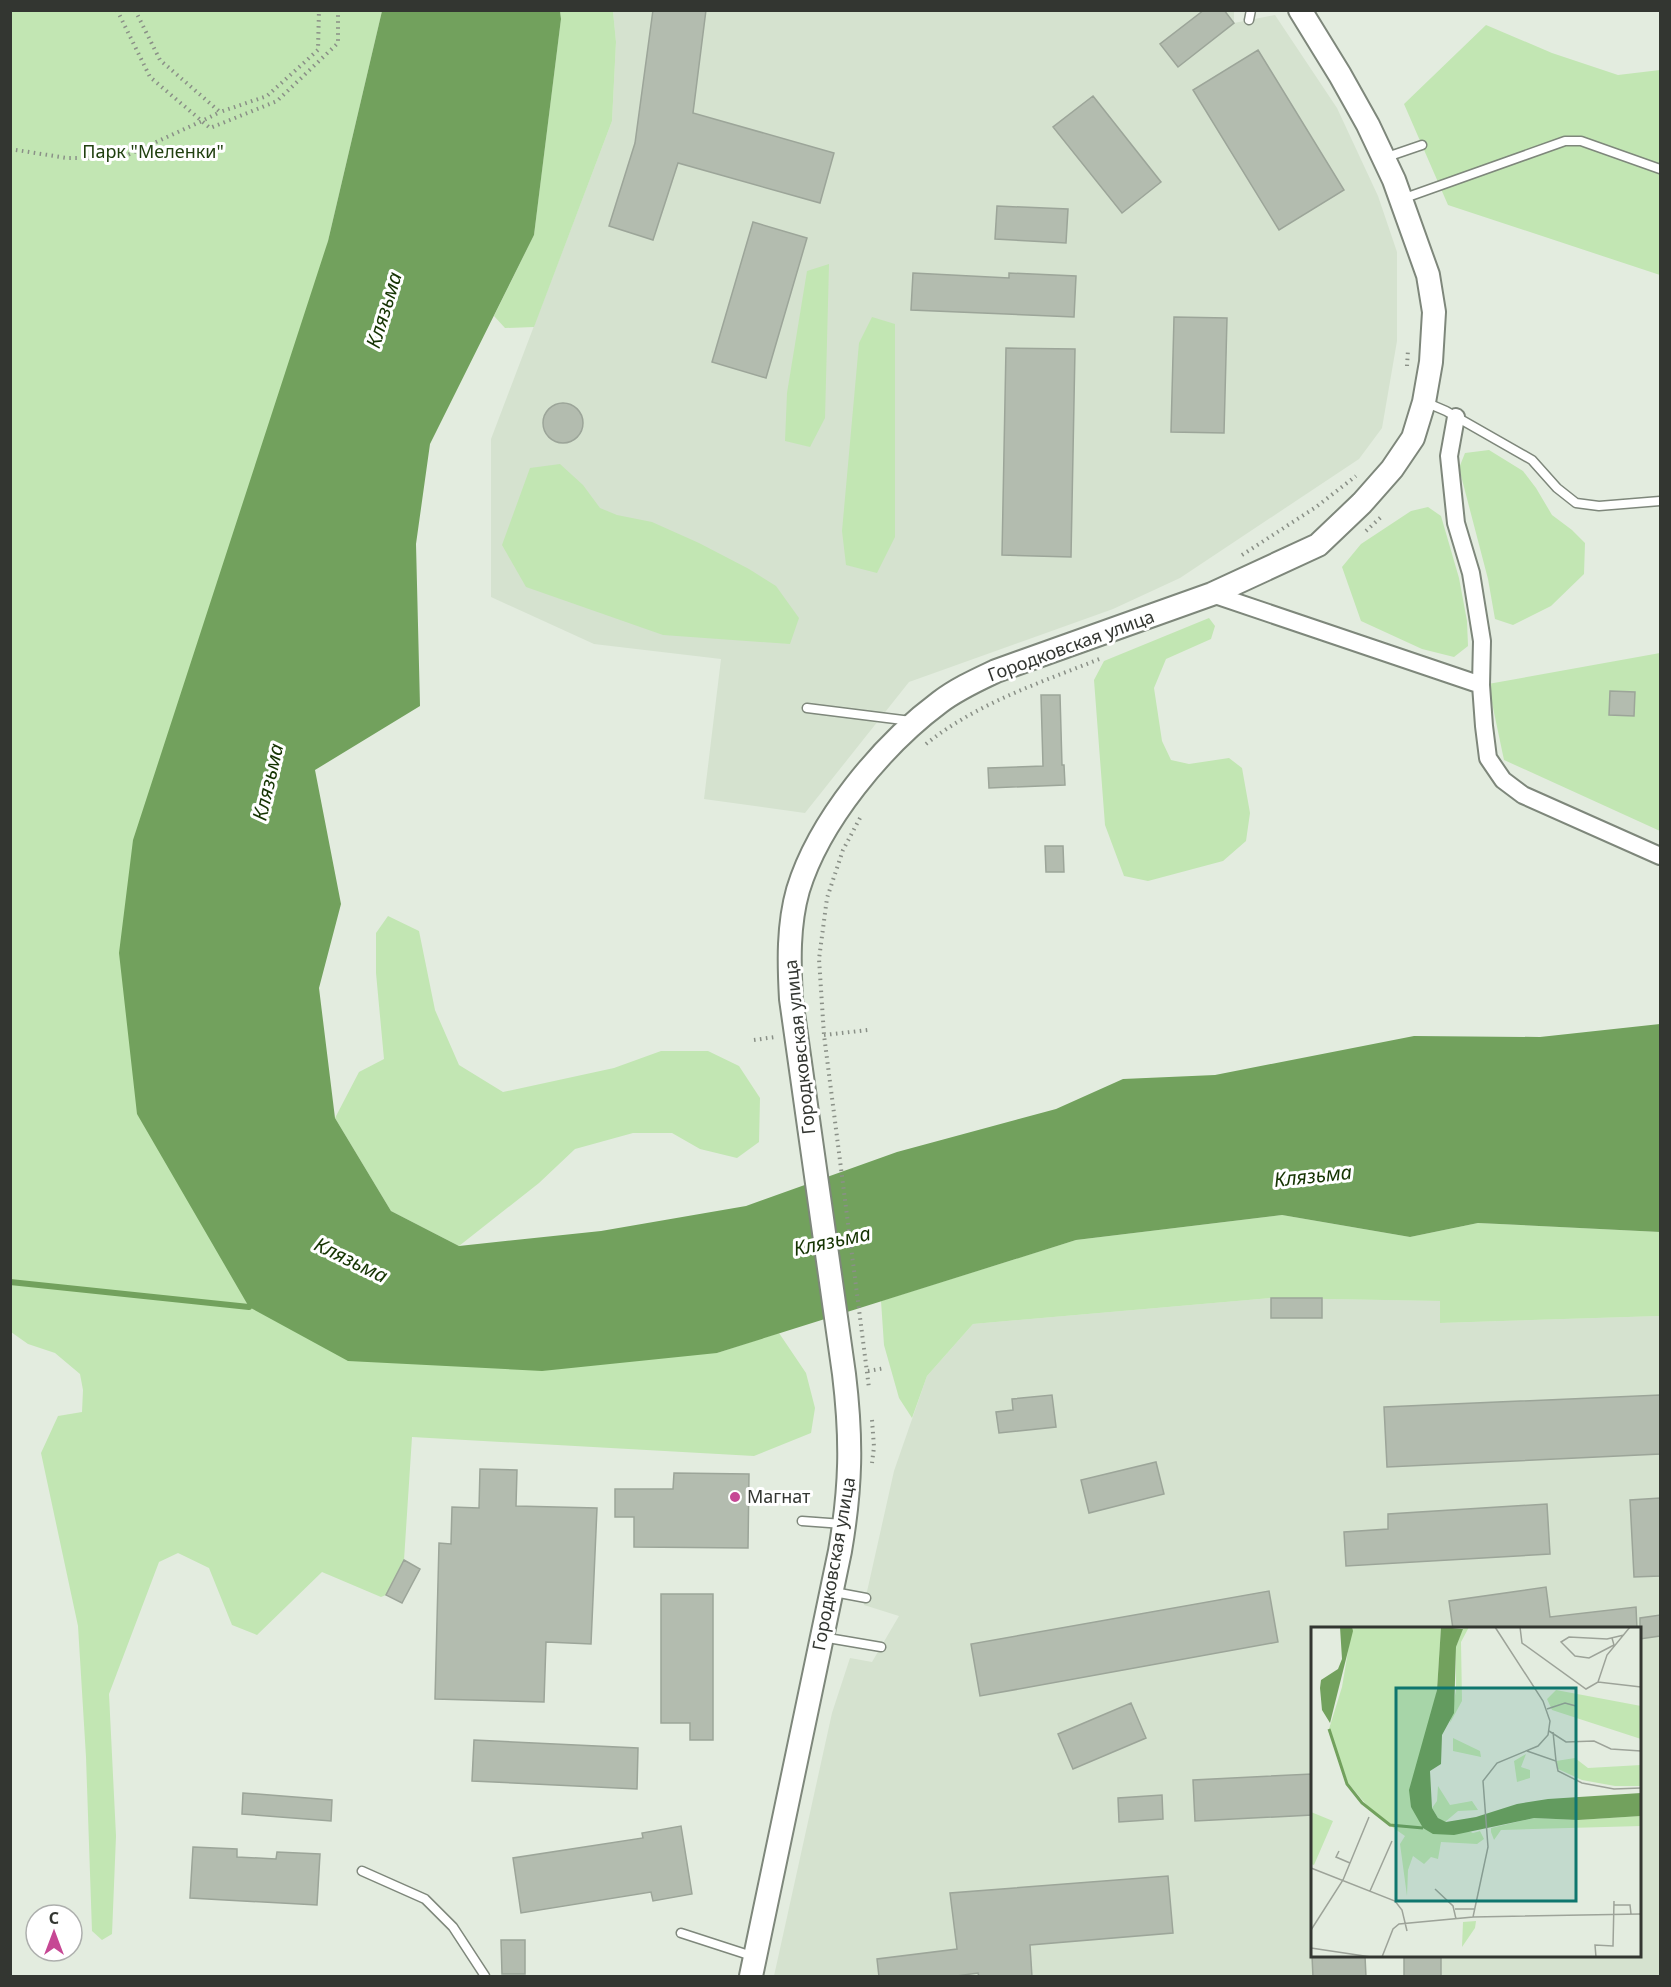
<svg xmlns="http://www.w3.org/2000/svg" width="1671" height="1987" font-family="'Noto Sans',sans-serif">
  <style>
    .built { fill: #d5e2cf }
    .green { fill: #c2e6b3 }
    .water { fill: #72a15d }
    .lines { fill: none; stroke-linecap: round; stroke-linejoin: round }
    .stream { stroke: #72a15d; stroke-width: 6 }
    .building { fill: #b3bcaf; stroke: #9ca599; stroke-width: 1.5 }
    .lane-casing { stroke: #7e877b; stroke-width: 11 }
    .street-casing { stroke: #7e877b; stroke-width: 20 }
    .secondary-casing { stroke: #7e877b; stroke-width: 26 }
    .path { stroke: #8a9087; stroke-width: 4; stroke-dasharray: 1.5 4.5; stroke-linecap: butt }
    .lane { stroke: #fff; stroke-width: 8 }
    .street { stroke: #fff; stroke-width: 16 }
    .secondary { stroke: #fff; stroke-width: 22 }
    .poi-dot { fill: #c64794; stroke: #fff; stroke-width: 2 }
    .labels { text-anchor: middle; stroke-width: 6; stroke-linejoin: round; paint-order: stroke }
    .park-label { font-size: 18px; fill: #214010; stroke: #fff }
    .street-label { font-size: 18px; fill: #333631; stroke: #fff }
    .poi-label { font-size: 18px; fill: #333631; stroke: #fff; text-anchor: start }
    .water-label { font-size: 20px; font-style: italic; fill: #153402; stroke: #fff }
    .inset-river { fill: none; stroke: #72a15d; stroke-width: 3 }
    .inset-road { fill: none; stroke: #9da399; stroke-width: 1.5 }
    .view { fill: #0f766e; fill-opacity: 0.15; stroke: #0f766e; stroke-width: 3 }
    .inset-edge { fill: none; stroke: #333631; stroke-width: 3 }
  </style>
  <rect width="100%" height="100%" fill="#e3ecdf"/>
  <path class="built" d="M1234 10V23L1275 15 1337 108 1378 196 1397 252V341L1382 428 1359 459 1180 578 1113 609 909 682 805 813 704 799 721 659 594 644 491 597V439L612 121 616 42 613 11Z
    M1271 1298 1440 1301 1441 1323 1660 1316V1976H1404V1956H1640V1628H1312V1956H1365L1366 1976H774L832 1713 850 1658 872 1662 899 1616 864 1605 894 1471 927 1376 973 1324Z"/>
  <path class="green" d="M11 11H382L328 241 137 1114 717 1353 779 1333 806 1373 815 1408 811 1433 754 1456 412 1437 404 1560 386 1595 381 1597 322 1572 257 1635 232 1625 209 1568 178 1553 159 1562 109 1694 116 1836 112 1934 102 1940 92 1931 86 1757 78 1626 41 1453 58 1416 82 1412 83 1390 80 1374 55 1353 28 1344 11 1332Z
    M560 11H613L616 42 612 121 534 327 505 328 494 316 534 235 561 19Z
    M1486 25 1552 53 1618 75 1660 70V275L1448 205 1404 104Z
    M829 264 825 418 810 447 785 441 787 393 807 271Z
    M872 317 895 324V537L877 573 846 565 842 531 859 343Z
    M1489 450 1523 471 1536 488 1552 515 1572 530 1585 543 1584 574 1551 606 1513 625 1495 619 1488 579 1459 468 1465 453Z
    M560 464 583 485 600 508 617 515 652 522 699 543 749 569 776 586 799 618 790 644 663 635 526 587 502 545 530 468Z
    M1428 507 1441 516 1459 578 1467 621 1468 646 1454 657 1422 649 1361 621 1342 567 1361 544 1411 511Z
    M1209 618 1215 626 1211 639 1166 659 1154 688 1162 741 1171 760 1189 764 1229 758 1242 768 1250 813 1246 841 1223 861 1148 881 1124 876 1105 825 1094 680 1104 661Z
    M1660 653V831L1504 760 1488 684Z
    M388 916 419 931 435 1010 459 1065 503 1092 614 1068 661 1051H708L739 1066 760 1098 759 1142 737 1158 700 1149 672 1133H633L575 1149 539 1183 459 1246 391 1211 335 1118 359 1072 384 1059 376 973V933Z
    M1282 1215 1410 1237 1478 1223 1660 1232V1316L1440 1323V1301L1271 1298 973 1324 927 1376 912 1418 899 1398 884 1345 881 1301 1076 1240Z"/>
  <path class="water" d="M382 11H560L561 19 534 235 430 444 416 544 420 706 315 770 341 904 319 988 335 1118 391 1211 459 1246 601 1231 746 1206 897 1152 1056 1109 1123 1079 1215 1075 1414 1036 1540 1037 1660 1024V1232L1478 1223 1410 1237 1282 1215 1076 1240 717 1353 542 1371 348 1361 249 1307 137 1114 119 953 133 840 328 241Z"/>
  <g class="lines">
    <path class="stream" d="M10 1282 249 1307"/>
  </g>
  <path class="building" d="M653 10H706L693 113 834 153 820 203 678 163 653 240 609 226 635 143Z
    M1204 10H1224L1234 23 1178 67 1160 44Z
    M1258 50 1344 190 1279 230 1193 90Z
    M1093 96 1161 182 1122 213 1053 127Z
    M997 206 1068 209 1066 243 995 239Z
    M753 222 807 238 766 378 712 362Z
    M913 273 1009 278V273L1076 276 1074 317 911 310Z
    M1174 317 1227 318 1224 433 1171 432Z
    M1006 348 1075 349 1071 557 1002 555Z
    M543 423a20 20 0 1 1 40 0a20 20 0 1 1-40 0Z
    M1610 691 1635 692 1634 716 1609 715Z
    M1041 695H1060L1062 765H1064L1065 785 989 788 988 768 1043 766Z
    M1045 846H1063L1064 872H1046Z
    M1271 1298H1322V1318H1271Z
    M1052 1395 1056 1427 999 1433 996 1412 1013 1410 1012 1399Z
    M1660 1395V1454L1387 1467 1384 1407Z
    M1156 1462 1164 1494 1089 1513 1081 1480Z
    M480 1469 517 1470 516 1506 597 1508 591 1644 546 1642 544 1702 435 1699 439 1543 451 1544 452 1507 479 1508Z
    M674 1473 749 1474 748 1548 634 1547V1517H615V1489H673Z
    M1660 1498V1576L1634 1577 1630 1500Z
    M1547 1504 1550 1554 1346 1566 1344 1532 1388 1529V1514Z
    M404 1560 420 1569 402 1603 386 1595Z
    M1546 1587 1550 1617 1636 1607 1637 1629H1453L1449 1601Z
    M1269 1591 1278 1642 980 1696 971 1644Z
    M661 1594H713V1740H690V1723H661Z
    M1660 1615V1636L1640 1639V1618Z
    M1131 1703 1146 1738 1073 1769 1058 1734Z
    M474 1740 638 1748 637 1789 472 1781Z
    M1312 1774V1815L1195 1821 1193 1780Z
    M243 1793 332 1800 331 1821 242 1814Z
    M1162 1795 1163 1819 1119 1822 1118 1798Z
    M681 1826 692 1894 653 1901 651 1892 521 1913 513 1858 643 1838 642 1833Z
    M193 1847 237 1849V1857L276 1859 277 1852 320 1854 317 1905 190 1898Z
    M1168 1876 1173 1933 1030 1945 1032 1977H979L978 1973 949 1977H879L877 1959 957 1949 950 1893Z
    M501 1940H525V1974H502Z
    M1312 1956H1365L1366 1977H1313Z
    M1404 1956H1441V1977H1404Z"/>
  <g class="lines">
    <defs>
      <path id="lane" d="M1249 20 1251 10
        M1384 158 1422 145
        M1402 199 1565 141H1581L1660 169
        M1425 402 1446 411 1532 460 1557 488 1576 503 1599 506 1660 501
        M807 708 911 721
        M802 1521 843 1524
        M834 1592 866 1598
        M822 1637 881 1647
        M362 1871 425 1899 453 1927 485 1976
        M681 1933 755 1957"/>
      <path id="street" d="M1456 417 1449 456 1456 523 1471 573 1482 641 1481 685
        M1212 594 1481 685 1484 726 1488 758 1503 780 1523 795 1660 856"/>
      <path id="secondary" d="M751 1976 840 1551C851 1487 852 1440 844 1374L791 999C789 963 788 925 798 890 819 821 882 745 940 702 957 689 977 680 996 671L1212 594 1318 545 1362 503 1392 469 1413 438 1424 402 1431 362 1434 312 1428 275 1394 180 1368 125 1340 75 1300 10"/>
    </defs>
    <use href="#lane" class="lane-casing"/>
    <use href="#street" class="street-casing"/>
    <use href="#secondary" class="secondary-casing"/>
    <path class="path" d="M117 10 150 77 210 128 277 101 338 43V10
      M135 10 160 60 220 112 267 96 318 50 319 10
      M10 149 67 158H121L202 121 220 112
      M1407 366 1408 350
      M1366 531 1381 517
      M1242 555 1316 507 1356 476
      M926 744C977 703 1042 682 1102 658
      M860 818 843 850 827 898 819 959 824 1035 869 1388
      M824 1035 868 1030
      M754 1040 775 1037
      M868 1371 885 1368
      M872 1420 874 1447 872 1463"/>
    <use href="#lane" class="lane"/>
    <use href="#street" class="street"/>
    <use href="#secondary" class="secondary"/>
  </g>
  <circle class="poi-dot" cx="735" cy="1497" r="6"/>
  <g class="labels">
    <g class="park-label">
      <text x="153" y="158">Парк "Меленки"</text>
    </g>
    <g class="street-label">
      <text transform="translate(1071 646) rotate(-20)" y="6">Городковская улица</text>
      <text transform="translate(800 1047) rotate(-96)" y="6">Городковская улица</text>
      <text transform="translate(834 1564) rotate(-80)" y="6">Городковская улица</text>
    </g>
    <g class="poi-label">
      <text x="747" y="1503">Магнат</text>
    </g>
    <g class="water-label">
      <text transform="translate(384 310) rotate(-73)" y="7">Клязьма</text>
      <text transform="translate(268 782) rotate(-77)" y="7">Клязьма</text>
      <text transform="translate(1313 1176) rotate(-6)" y="7">Клязьма</text>
      <text transform="translate(832 1241) rotate(-12)" y="7">Клязьма</text>
      <text transform="translate(351 1260) rotate(26)" y="7">Клязьма</text>
    </g>
  </g>
  <g transform="translate(1311 1627)">
    <rect width="330" height="330" fill="#e3ecdf"/>
    <path d="M41 0H130L126 63 100 180 162 206 169 204 173 212 166 217 130 215 127 232 120 230 113 237 102 229 97 243 96 269 89 217 94 209 64 188 37 156 18 102 31 60ZM152 0H158L150 15 151 74 139 96 145 63V20ZM245 63 330 79V112L241 83 236 72ZM142 111 169 124 170 130 142 124ZM215 127 210 140 219 143V151L206 155 203 134ZM264 131 277 141 330 138V159H304L271 153 247 142 245 134ZM127 159 139 178 161 174 167 183 147 184 134 195 127 191 121 181 126 174ZM0 185 22 194 3 238 0 237ZM330 189V199L190 203 183 213 180 205V201L223 191 267 193ZM165 294 164 301 151 320 152 295Z" fill="#c2e6b3"/>
    <path d="M29 0H41L42 4 19 96 11 83 9 61 10 53 27 42 31 32ZM130 0 152 2 145 20 143 86 131 108 130 137 119 144 121 181 127 191 135 195 165 190 206 177 237 172 330 166V189L267 193 223 191 143 208 122 207 112 201 100 180 98 163 126 63Z" fill="#72a15d"/>
    <path class="inset-river" d="M18 102 36 157 51 176 79 198 112 201"/>
    <path class="inset-road" d="M209 0 211 16 275 62 287 55 330 60M301 11 303 18 278 31 264 29 250 15 258 10 296 12 313 8M287 55 296 28 319 0M236 82 254 76 265 79M238 104 255 115 283 114 300 122 330 124M242 105 245 134M216 124 245 134 247 144 271 156 303 162 330 161M28 224 25 230 39 236M0 241 84 274 91 283 96 304M124 262 142 279 145 292M59 264 81 214M303 278H319L320 287M144 282H163M162 290 330 287M0 303 32 253 58 190M0 321 60 330M71 330 82 302 88 297 162 290 177 220 172 154 186 136 227 119 237 108 239 94 232 74 184 0M285 330 284 318 302 319 303 274"/>
    <path class="view" d="M85 61H265V274H85Z"/>
    <rect width="330" height="330" class="inset-edge"/>
  </g>
  <rect width="1671" height="1987" fill="none" stroke="#333631" stroke-width="24"/>
  <g transform="translate(54 1933)"><circle r="28" fill="#ffffff" stroke="#adafad" stroke-width="1.5"/>
  <path d="M0-4.5L10 22L0 15L-10 22Z" fill="#c64794"/>
  <text y="-9" font-size="16" font-weight="bold" text-anchor="middle" fill="#333631">С</text>
  </g>
</svg>
